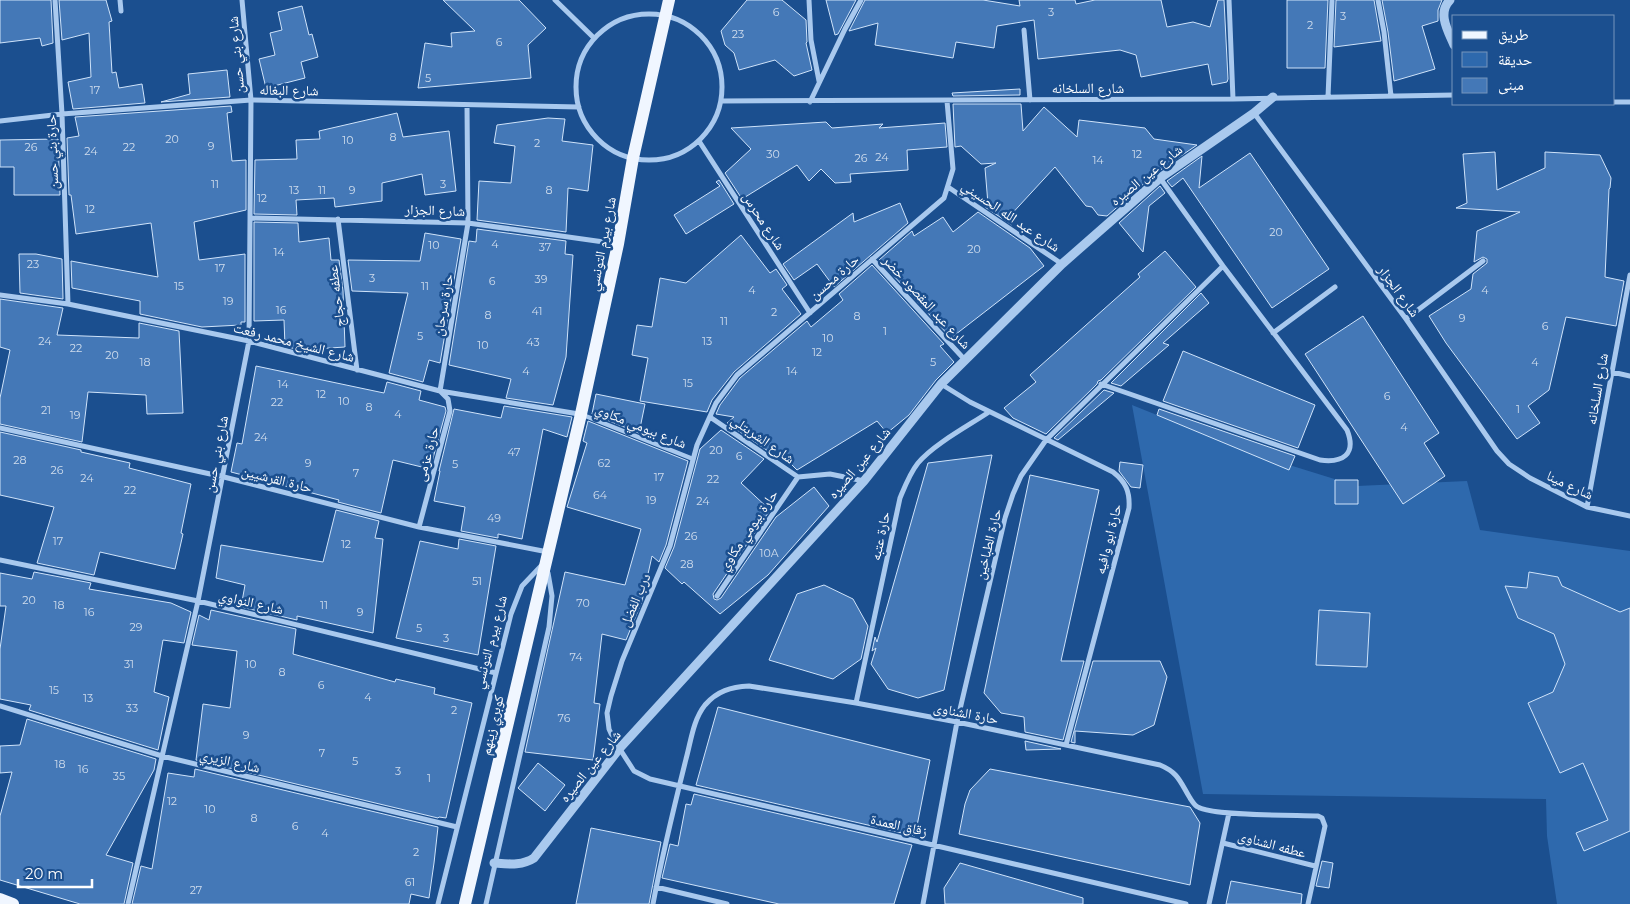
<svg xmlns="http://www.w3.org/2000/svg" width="1630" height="904" font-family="Montserrat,'Noto Naskh Arabic',sans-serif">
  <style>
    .green { fill: #2e69ad }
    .building { fill: #4478b7; stroke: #cfe3fa }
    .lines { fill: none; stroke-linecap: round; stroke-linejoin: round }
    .pedestrian { stroke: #a9c9ee; stroke-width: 4.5 }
    .minor { stroke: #a9c9ee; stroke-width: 5 }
    .tertiary { stroke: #a9c9ee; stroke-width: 9 }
    .primary { stroke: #f0f6ff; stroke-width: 12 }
    .labels { text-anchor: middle; stroke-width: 5; stroke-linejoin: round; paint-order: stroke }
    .number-label { font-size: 11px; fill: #d0dded }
    .street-label { font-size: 14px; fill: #fff; stroke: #1b4f8f }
  </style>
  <rect width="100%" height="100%" fill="#1b4f8f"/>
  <path class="green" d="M1132 405 1254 454 1357 486 1467 481 1480 530 1630 551V904H1557L1547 836 1546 799 1203 794Z"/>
  <path class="building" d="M0 0H51L53 43 42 46 40 38 0 43Z
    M59 0H106L112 21 109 22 112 73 116 72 119 88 142 84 145 103 73 109 68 82 91 77 89 33 62 40Z
    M443 0H519L546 28 528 45 531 78 418 88 425 43 452 47 451 33 475 31Z
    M747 0H782L806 20 807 42 806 43 812 70 794 76 775 60 739 70 734 53 725 45 721 31Z
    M826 0H856L838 34 835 35Z
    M865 0H983L1020 6 1019 0H1075L1076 4 1095 0H1161L1167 27 1193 22 1210 27 1218 0H1224L1228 79 1227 82 1212 85 1208 64 1141 77 1136 55 1120 50 1038 59 1034 20 997 26 994 48 956 42 953 58 875 45 878 23 849 31Z
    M1287 0H1328L1325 68H1287Z
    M1336 0H1374L1381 41 1334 47Z
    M1382 0H1442L1438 10V21L1422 26 1435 69 1394 81 1388 32Z
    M302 6 309 35 312 34 318 57 301 62 305 78 266 88 259 59 275 55 270 33 282 30 278 12Z
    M227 70 230 97 161 102 190 94 188 74Z
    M1020 89V95L953 96 952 93Z
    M953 104H1021L1023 131 1044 107 1077 137 1079 120 1145 128 1154 139 1197 145 1156 173 1107 216 1098 215 1092 207 1086 206 1055 167 1007 219 1012 225 985 207 988 204 985 168 996 163 981 164 961 146 955 147Z
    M231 106 232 112 227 113 232 161 246 160V210L194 222 199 260 245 254V322H241V325L202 327 140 314V301L72 288 71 261 158 277 151 223 76 234 71 195H69L67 138 79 136 75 117Z
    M397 113 403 137 449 131 456 191 425 195 422 174 382 183V201L335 207 334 198 296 200 297 215 254 214 255 160 297 159 296 140 320 139 319 131Z
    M548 118 565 119 562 141 593 145 588 191 568 188 566 232 477 220 479 181 511 183 515 146 494 143 497 125Z
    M826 122 832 128 883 124 879 128 945 123 947 147 907 150 908 170 850 174 851 182 835 183 821 169 809 181 797 165 742 199 725 173 751 149 731 128Z
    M58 139 60 195H14V167H0V140Z
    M1495 152 1497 190 1545 168V152L1600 155 1611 178 1610 188 1609 189 1605 277 1624 281 1616 326 1566 317 1549 390 1528 406 1540 423 1517 439 1446 343 1429 316 1471 289 1473 274 1487 263V259L1483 257 1474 262 1477 231 1520 212 1456 208 1467 203 1463 154Z
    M1250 153 1329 269 1272 308 1183 178 1172 187 1167 181 1202 156 1199 188Z
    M719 180 734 204 686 234 674 215 720 186 716 182Z
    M1160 186 1165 193 1149 206 1143 252 1119 223Z
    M900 203 908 223 834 287 817 264 794 280 783 264 853 213 854 222Z
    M978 212 1030 248 1044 266 951 338 879 260 912 231 914 236 943 217 953 232Z
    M254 222 298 223 299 242 329 238 331 260H339L343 291 345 347 299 350 285 346 284 320 254 321Z
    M477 229 566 241 565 254 573 255 566 357 553 405 506 398 511 379 449 365 469 241 476 242Z
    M425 233 461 239 440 363 429 360 423 382 389 373 408 293 352 291 348 260 420 261Z
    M741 235 770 273 776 269 787 285 782 289 801 314 734 372 712 400 707 412 640 401 648 358 632 355 637 325 652 327 660 278 686 283Z
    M1165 251 1196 287 1101 380 1098 381 1097 384 1046 434 1013 418 1004 408 1036 382 1030 375 1140 277 1138 274Z
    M19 254H36L62 259 63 299 20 293Z
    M872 265 944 344 940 346 954 362 936 380 909 415 887 433 877 421 797 470 775 448 771 453 727 423 734 417 716 414 720 405 740 378 807 321 811 327 843 300 839 294Z
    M1201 293 1209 303 1163 343 1169 345 1121 386 1111 383Z
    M0 299 63 308 57 335 139 338V323L179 331 183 413 147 414 146 395 88 392 82 442 0 424V398L10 350 0 347Z
    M1363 316 1439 433 1424 443 1445 476 1403 504 1305 354Z
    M1183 351 1315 405 1298 448 1163 401Z
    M256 366 384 393 387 382 421 391 419 400 445 407 446 411 430 469 393 460 381 513 338 502 339 500 231 472 237 443 242 444Z
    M1104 390 1114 393 1058 440 1054 438Z
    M596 394 645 404 639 433 592 414Z
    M504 406 572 417 567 437 543 429 522 539 498 534V538L461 531 465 507 434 501 440 471H439L454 409 501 418Z
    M1159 409 1295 456 1289 470 1157 415Z
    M588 421 688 461 666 545 659 562 652 556 642 601 626 640 602 634 594 703 600 704 593 760 525 752 565 572 625 585 641 529 567 507 587 443 583 441Z
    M721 430 764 459 741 483 770 510 713 594 714 599 717 600 721 598 776 517 814 487 829 506 768 575 720 614 684 582 682 584 665 568 674 547 700 449Z
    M0 432 81 450V452L130 463 129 468 191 484 181 533 183 534 175 569 100 552 94 575 37 563 54 507 0 495Z
    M992 455 944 690 918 698 888 689 871 664 876 648 872 651 875 637 877 642 928 463Z
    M1120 462 1143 465 1140 488 1131 487 1119 471Z
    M1030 475 1099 490 1061 661H1084L1063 740 1025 732 1024 717 1001 713 984 693Z
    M1335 480H1358V504H1335Z
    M336 510 379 521 375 538 383 539 373 633 297 616V620L241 607 245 585 216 578 221 545 323 562Z
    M459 539 496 546 478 655 396 638 420 541 458 549Z
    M34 572 91 583 89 589 171 603 191 612 184 643 163 640 154 692 169 697 158 750 29 710 31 705 0 699V649L6 606H0V573L32 579Z
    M1529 572 1558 577 1562 586 1620 612 1630 608V831L1584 851 1576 833 1608 820 1583 763 1560 773 1528 703 1553 692 1565 664 1554 634 1518 618 1505 586 1527 588Z
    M824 585 853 599 868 626 861 659 833 679 769 660 797 594Z
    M211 610 296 629 293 654 395 682 396 679 435 688 434 694 472 703 446 818 439 817 438 818 196 760 203 704 230 708 237 651 192 645 199 615 209 620Z
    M1319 610 1370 613 1367 667 1316 665Z
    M1093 661H1160L1167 677 1154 725 1133 735 1075 731V743L1071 742Z
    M718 707 930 760 915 836 696 785Z
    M27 719 156 759 154 770 106 855 133 863 124 904H80L0 880V816L12 772 0 773V746L20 745Z
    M1025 741 1061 749 1026 750Z
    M538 763 565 785 545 811 518 788Z
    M195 769 438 827 434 863 429 898 411 894 409 904H132L141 866 152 869 168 773 194 777Z
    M990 769 1190 807 1200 823 1190 885 959 834 965 804 970 790Z
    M694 794 912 845 894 904H779L662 878 670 844 678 846 686 804 691 805Z
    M591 828 661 842 649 904H576Z
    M1322 861 1333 863 1329 888 1316 886Z
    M960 863 1083 898V904H945L944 888Z
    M1231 881 1302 894 1301 904H1226Z"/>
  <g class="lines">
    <path class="pedestrian" d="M583 415 693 459"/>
    <path class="minor" d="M55 0 62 114 68 304
      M120 0 121 11
      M555 0 594 38
      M809 0 811 40 819 81
      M1229 0 1233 99
      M1378 0 1384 32 1391 96
      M576 87a73 73 0 1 1 146 0a73 73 0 1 1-146 0Z
      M1024 30 1030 100
      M1328 97 1332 1
      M721 101 1233 99 1454 95
      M947 101 953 169 944 198 737 375 716 403 697 445 670 546 622 661 611 696 607 713 609 729 614 740 634 771 650 779 1186 904
      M810 102 845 29 861 0
      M1614 102H1630
      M1254 113 1406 319 1497 451 1509 464 1530 478 1587 507 1630 516
      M0 121 62 114 251 100 579 107
      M699 141 810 313
      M948 187 1062 264
      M250 218 468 223 618 244
      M338 219 357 370
      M872 259 965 360
      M0 295 68 304 249 341 440 391 579 414
      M1406 319 1483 261
      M1273 333 1335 287
      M1612 372 1630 376
      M941 384 970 402 1113 472C1126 482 1130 492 1129 508L1066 745
      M1101 384 1320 460C1342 463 1357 455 1347 430L1223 266 1160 178
      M710 417 798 477 830 474 864 481
      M0 428 224 477 419 527 548 552
      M1587 507 1630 275
      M419 527 450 411 448 399 440 391 468 223 467 105
      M0 560 198 601 496 673
      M717 596 798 477
      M856 703 900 498C905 486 910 473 918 463 934 444 968 426 989 412
      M0 706 162 756 457 827
      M1223 843 1315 866
      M656 887 727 904
      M128 904 198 601 249 341 251 100 242 0
      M438 904 511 614 522 586 541 566
      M486 904 549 627 552 596 548 573
      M653 904C662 855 674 807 686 759 691 741 693 720 705 705 717 691 731 687 749 686L856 703 957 722 1160 765C1179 773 1180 782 1190 798 1192 801 1195 806 1198 807 1211 816 1297 815 1318 816L1322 818 1325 826 1308 904
      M923 904 957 722 1005 518 1013 494 1021 476 1046 440 1223 266
      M1209 904 1229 813"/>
    <path class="tertiary" d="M1450 0C1437 13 1448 31 1454 45
      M494 863C508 864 522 866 534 858L619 749 864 481 941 384 1062 264 1160 178 1254 113 1273 97"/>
    <path class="primary" d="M0 899 13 904
      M465 904 581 414 618 244 633 158 669 0"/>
  </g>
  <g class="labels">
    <g class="number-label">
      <text x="776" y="16">6</text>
      <text x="1051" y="16">3</text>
      <text x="1343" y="20">3</text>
      <text x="1310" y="29">2</text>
      <text x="738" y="38">23</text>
      <text x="499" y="46">6</text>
      <text x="428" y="82">5</text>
      <text x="95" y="94">17</text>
      <text x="393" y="141">8</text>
      <text x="172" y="143">20</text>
      <text x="348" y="144">10</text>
      <text x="537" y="147">2</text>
      <text x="211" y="150">9</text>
      <text x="31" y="151">26</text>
      <text x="129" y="151">22</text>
      <text x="91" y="155">24</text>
      <text x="773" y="158">30</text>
      <text x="1137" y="158">12</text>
      <text x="882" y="161">24</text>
      <text x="861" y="162">26</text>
      <text x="1098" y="164">14</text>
      <text x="215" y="188">11</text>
      <text x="443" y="188">3</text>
      <text x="294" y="194">13</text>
      <text x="322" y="194">11</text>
      <text x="352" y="194">9</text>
      <text x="549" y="194">8</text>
      <text x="262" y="202">12</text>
      <text x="90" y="213">12</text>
      <text x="1276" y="236">20</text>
      <text x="495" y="248">4</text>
      <text x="434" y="249">10</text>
      <text x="545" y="251">37</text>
      <text x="974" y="253">20</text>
      <text x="279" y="256">14</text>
      <text x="33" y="268">23</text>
      <text x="220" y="272">17</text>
      <text x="372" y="282">3</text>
      <text x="541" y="283">39</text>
      <text x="492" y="285">6</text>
      <text x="179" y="290">15</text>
      <text x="425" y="290">11</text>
      <text x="752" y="294">4</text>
      <text x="1485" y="294">4</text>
      <text x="228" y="305">19</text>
      <text x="281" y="314">16</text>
      <text x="537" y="315">41</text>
      <text x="774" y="316">2</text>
      <text x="488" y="319">8</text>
      <text x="857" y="320">8</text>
      <text x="1462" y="322">9</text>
      <text x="724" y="325">11</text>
      <text x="1545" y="330">6</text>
      <text x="885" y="335">1</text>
      <text x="420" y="340">5</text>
      <text x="828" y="342">10</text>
      <text x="45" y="345">24</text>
      <text x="707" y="345">13</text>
      <text x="533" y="346">43</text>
      <text x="483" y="349">10</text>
      <text x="76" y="352">22</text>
      <text x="817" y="356">12</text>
      <text x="112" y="359">20</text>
      <text x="145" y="366">18</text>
      <text x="933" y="366">5</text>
      <text x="1535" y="366">4</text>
      <text x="526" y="375">4</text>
      <text x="792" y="375">14</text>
      <text x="688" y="387">15</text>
      <text x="283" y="388">14</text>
      <text x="321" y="398">12</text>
      <text x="1387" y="400">6</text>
      <text x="344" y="405">10</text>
      <text x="277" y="406">22</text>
      <text x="369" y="411">8</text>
      <text x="1518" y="413">1</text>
      <text x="46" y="414">21</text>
      <text x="398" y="418">4</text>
      <text x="75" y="419">19</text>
      <text x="1404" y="431">4</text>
      <text x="261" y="441">24</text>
      <text x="716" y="454">20</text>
      <text x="514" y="456">47</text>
      <text x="739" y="460">6</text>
      <text x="20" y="464">28</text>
      <text x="308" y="467">9</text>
      <text x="604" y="467">62</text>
      <text x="455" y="468">5</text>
      <text x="57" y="474">26</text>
      <text x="356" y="477">7</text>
      <text x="659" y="481">17</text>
      <text x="87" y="482">24</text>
      <text x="713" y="483">22</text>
      <text x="130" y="494">22</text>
      <text x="600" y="499">64</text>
      <text x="651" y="504">19</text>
      <text x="703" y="505">24</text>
      <text x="494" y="522">49</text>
      <text x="691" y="540">26</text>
      <text x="58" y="545">17</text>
      <text x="346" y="548">12</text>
      <text x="769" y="557">10A</text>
      <text x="687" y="568">28</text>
      <text x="477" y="585">51</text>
      <text x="29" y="604">20</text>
      <text x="583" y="607">70</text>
      <text x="59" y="609">18</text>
      <text x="324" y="609">11</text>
      <text x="89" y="616">16</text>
      <text x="360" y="616">9</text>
      <text x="136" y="631">29</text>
      <text x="419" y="632">5</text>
      <text x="446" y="642">3</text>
      <text x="576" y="661">74</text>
      <text x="129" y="668">31</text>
      <text x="251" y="668">10</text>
      <text x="282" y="676">8</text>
      <text x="321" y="689">6</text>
      <text x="54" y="694">15</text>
      <text x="368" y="701">4</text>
      <text x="88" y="702">13</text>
      <text x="132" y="712">33</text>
      <text x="454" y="714">2</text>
      <text x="564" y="722">76</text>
      <text x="246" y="739">9</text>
      <text x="322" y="757">7</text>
      <text x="355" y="765">5</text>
      <text x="60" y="768">18</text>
      <text x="83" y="773">16</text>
      <text x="398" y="775">3</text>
      <text x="119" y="780">35</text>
      <text x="429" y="782">1</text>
      <text x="172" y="805">12</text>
      <text x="210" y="813">10</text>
      <text x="254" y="822">8</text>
      <text x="295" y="830">6</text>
      <text x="325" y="837">4</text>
      <text x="416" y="856">2</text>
      <text x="410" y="886">61</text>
      <text x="196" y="894">27</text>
    </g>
    <g class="street-label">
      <text transform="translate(236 55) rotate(-95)" y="5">شارع بني حسن</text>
      <text x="1088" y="93">شارع السلخانه</text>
      <text transform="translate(289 90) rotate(1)" y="5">شارع البغاله</text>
      <text transform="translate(52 152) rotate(-92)" y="5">حارة بني حسن</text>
      <text transform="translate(1146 175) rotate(-39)" y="5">شارع عين الصيره</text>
      <text transform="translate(435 210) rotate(2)" y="5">شارع الجزار</text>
      <text transform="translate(1011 216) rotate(34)" y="5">شارع عبد الله الحسيني</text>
      <text transform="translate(764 221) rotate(57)" y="5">شارع محرس</text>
      <text transform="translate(602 244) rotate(-79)" y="5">شارع بيرم التونسي</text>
      <text transform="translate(834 277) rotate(-41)" y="5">حارة محسن</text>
      <text transform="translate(1399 291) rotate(54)" y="5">شارع الجزار</text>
      <text transform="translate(336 296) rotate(-97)" y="5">عطفه حجاج</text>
      <text transform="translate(927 302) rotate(47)" y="5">شارع عبد المقصود خضر</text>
      <text transform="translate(443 305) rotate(-80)" y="5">حارة سرحان</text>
      <text transform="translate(294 342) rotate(14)" y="5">شارع الشيخ محمد رفعت</text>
      <text transform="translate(1597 389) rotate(-80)" y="5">شارع السلخانه</text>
      <text transform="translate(641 426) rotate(22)" y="5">شارع بيومي مكاوي</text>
      <text transform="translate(763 439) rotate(35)" y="5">شارع الشربتلي</text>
      <text transform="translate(216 454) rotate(-79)" y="5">شارع بني حسن</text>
      <text transform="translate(427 454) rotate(-75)" y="5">حارة عزمى</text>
      <text transform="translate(859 463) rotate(-50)" y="5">شارع عين الصيره</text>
      <text transform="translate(277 479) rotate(14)" y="5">حارة القرشيين</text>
      <text transform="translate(1570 485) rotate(25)" y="5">شارع مينا</text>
      <text transform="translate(748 530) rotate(-56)" y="5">حارة بيومي مكاوي</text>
      <text transform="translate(880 536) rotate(-78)" y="5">حارة عتبه</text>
      <text transform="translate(1108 539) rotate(-76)" y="5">حارة ابو وافيه</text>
      <text transform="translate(988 544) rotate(-76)" y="5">حارة الطباخين</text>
      <text transform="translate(635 600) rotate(-67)" y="5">درب الفضل</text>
      <text transform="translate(251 602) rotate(13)" y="5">شارع النواوي</text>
      <text transform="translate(490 642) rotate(-75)" y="5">شارع بيرم التونسي</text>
      <text transform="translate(966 713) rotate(11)" y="5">حارة الشناوى</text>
      <text transform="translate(492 725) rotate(-77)" y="5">كوبري زينهم</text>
      <text transform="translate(230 761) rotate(13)" y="5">شارع الزيري</text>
      <text transform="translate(590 766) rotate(-51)" y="5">شارع عين الصيره</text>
      <text transform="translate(899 825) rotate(13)" y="5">زقاق العمدة</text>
      <text transform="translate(1272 844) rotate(15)" y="5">عطفه الشناوى</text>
    </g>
  </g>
  <rect x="1452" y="15" width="162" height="90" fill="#1b4f8f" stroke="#7695bc"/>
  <rect x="1462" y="31" width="25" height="8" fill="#f0f6ff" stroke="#7695bc"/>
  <text x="1498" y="40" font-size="15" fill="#ffffff">طريق</text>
  <rect x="1462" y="52" width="25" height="15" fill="#2e69ad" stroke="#7695bc"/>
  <text x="1498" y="65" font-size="15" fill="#ffffff">حديقة</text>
  <rect x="1462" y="78" width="25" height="15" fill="#4478b7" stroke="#7695bc"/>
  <text x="1498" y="90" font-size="15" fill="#ffffff">مبنى</text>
  <path d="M18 879v8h74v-8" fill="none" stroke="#ffffff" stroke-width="2.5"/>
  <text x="25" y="879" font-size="15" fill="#ffffff" stroke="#1b4f8f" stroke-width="4" paint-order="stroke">20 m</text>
</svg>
